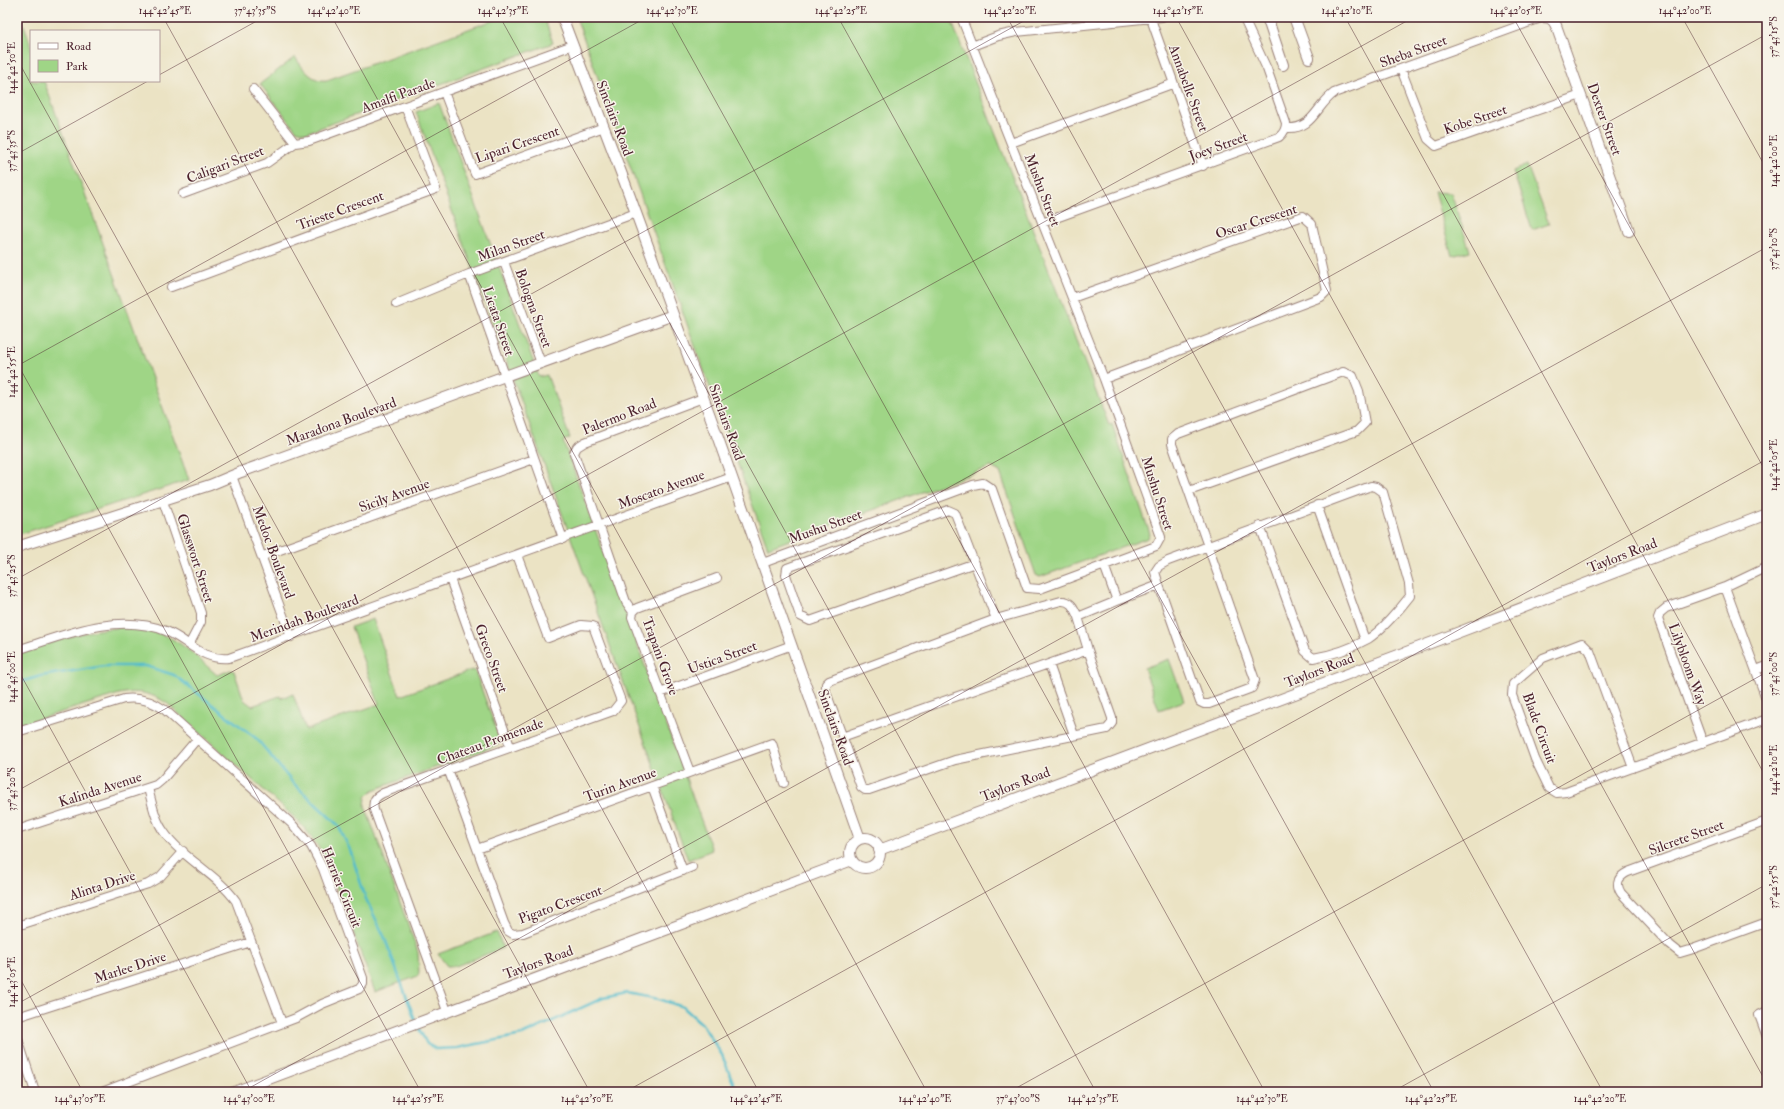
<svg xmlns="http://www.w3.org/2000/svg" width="1784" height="1109" font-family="'IM FELL Double Pica',serif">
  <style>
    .green { fill: #9fd586; stroke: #747a58 }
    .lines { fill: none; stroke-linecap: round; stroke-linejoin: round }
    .stream { stroke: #50bccc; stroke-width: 2.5 }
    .minor-casing { stroke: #9a8178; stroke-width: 10 }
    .tertiary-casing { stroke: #9a8178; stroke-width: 12 }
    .minor { stroke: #fff; stroke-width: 8 }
    .tertiary { stroke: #fff; stroke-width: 10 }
    .ticks { fill: none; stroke: #4a1f2b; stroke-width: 1; stroke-opacity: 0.45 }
    .labels { text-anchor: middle; stroke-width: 3; stroke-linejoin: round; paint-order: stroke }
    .street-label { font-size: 14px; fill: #4a1f2b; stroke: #f7f3e8 }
    .neatline { fill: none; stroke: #4a1f2b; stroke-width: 1.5 }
    .ticks-label { font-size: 10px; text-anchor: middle; fill: #4a1f2b }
  </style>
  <rect width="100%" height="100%" fill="#f7f3e8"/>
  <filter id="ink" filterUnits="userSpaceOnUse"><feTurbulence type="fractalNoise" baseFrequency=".025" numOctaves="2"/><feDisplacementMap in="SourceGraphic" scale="8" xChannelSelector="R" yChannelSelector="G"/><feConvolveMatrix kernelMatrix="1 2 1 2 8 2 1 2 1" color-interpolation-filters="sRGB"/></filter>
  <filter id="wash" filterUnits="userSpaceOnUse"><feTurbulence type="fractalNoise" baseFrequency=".012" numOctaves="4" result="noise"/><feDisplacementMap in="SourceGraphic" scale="16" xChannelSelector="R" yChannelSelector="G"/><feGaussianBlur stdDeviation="0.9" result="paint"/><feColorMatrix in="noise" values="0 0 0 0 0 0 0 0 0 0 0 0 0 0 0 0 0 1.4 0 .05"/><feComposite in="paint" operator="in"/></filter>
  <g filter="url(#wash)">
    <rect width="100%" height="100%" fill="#ebe3c4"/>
    <path class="green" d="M17 17H21L31 45V81H44L189 480 17 535Z
      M502 17H544L553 43 306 133 296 130 260 84 295 57C303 68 311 82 327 80Z
      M576 17H950L1109 425 1112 424 1150 534 1148 538 1040 577 1036 575 1000 472 991 467 768 548Z
      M439 103 539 377 547 375 570 438 563 441 712 850 688 860 416 112Z
      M1527 165 1549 224 1532 230 1513 171Z
      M1434 192 1451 193 1470 251 1452 256Z
      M373 619 400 696 472 670 475 671 500 740 498 745 373 790 366 797 365 806 418 952 419 973 418 976 375 992 331 872C323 851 311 835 296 819L168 704C152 693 138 690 119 694L17 726V654C68 638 123 612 174 640 190 649 203 663 217 675L231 670 234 671 244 700 252 706 280 696 281 698 293 694 306 730 379 704 351 627Z
      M1169 659 1184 701 1159 710 1144 668Z
      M497 932 503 948 456 966H447L438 954Z"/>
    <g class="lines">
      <path class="stream" d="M17 683 41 676 105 666H146L174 675 257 739 292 782 338 825 350 850 366 899 384 936 415 1020
        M418 1027 427 1044 436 1049 457 1048 522 1035 603 998 627 993 659 999 683 1007 702 1024 722 1055 737 1092"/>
    </g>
  </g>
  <g filter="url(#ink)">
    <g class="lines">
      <defs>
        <path id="minor" d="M1151 19 1203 166
          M972 46 998 36 1016 32 1162 17
          M1401 69 1428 139 1436 146 1581 95
          M253 89 295 143 309 141 573 45
          M444 92 475 174 604 127
          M1286 128C1313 130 1315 107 1334 93L1541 18C1548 18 1552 19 1555 26
          M1011 143 1172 84
          M183 194 267 163 295 143
          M1042 223 1279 137C1284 133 1286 129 1286 123L1267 69 1243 17
          M504 262 541 363
          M469 274 563 539
          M171 287 436 189 405 106
          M1072 298 1303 216 1312 224 1327 291 1321 297 1104 379
          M396 304 469 274 636 213
          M232 476 291 637
          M163 501 201 613V622L189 645
          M1317 505 1365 640
          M263 556 534 459
          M763 563 973 485 983 483 992 489 1027 588 1040 589 1156 546 1161 537 1104 379 961 17
          M975 563 810 621 800 616 786 575 787 568 948 510 955 513 996 619
          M1104 565 1117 601 1159 585 1155 572 1159 566 1168 561 1371 486 1376 487 1383 492 1409 584 1410 596C1400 609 1381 631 1368 639 1352 648 1331 655 1313 658L1305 651 1260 526
          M450 579 510 746
          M1159 585 1200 702 1204 704H1209L1252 688 1255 680 1172 444V439L1178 434 1343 372 1353 376 1359 391 1365 423 1357 431 1189 491
          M1725 587 1767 701
          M633 612 626 602 574 453 577 447 585 442 703 398
          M1078 617C1074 608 1071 600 1061 601L996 619 829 681 826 684V692L861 787 865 790H869L955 760 1107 729 1112 723V718L1088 650 1078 617 1117 601
          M17 650C65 635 116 612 166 631 188 640 202 661 229 658L732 477
          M1049 664 1074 735
          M1756 670 1767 666
          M660 693 792 645
          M17 732 124 699C140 697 152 701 165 710L292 824 311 846 323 869 363 978V984L359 989 322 1004 296 1018 102 1092
          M842 737 1088 650
          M1703 743 1658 618 1660 613 1666 608 1725 587 1767 567
          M1633 768 1590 651 1582 643 1543 658 1513 684 1512 695 1535 759 1549 788 1557 793 1566 792 1767 719
          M448 769 504 923 508 931 513 934 523 933 692 867
          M690 772 632 617 633 612 637 608 717 578
          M652 786 683 871
          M148 788C152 803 155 820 164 832 181 857 218 875 236 901L282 1023
          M1767 821 1628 872C1618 877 1615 883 1621 893L1670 945 1680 953 1690 950 1767 922
          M17 830 156 785 162 780 197 739
          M477 849 772 743 784 783
          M17 926 148 884 160 877 183 851
          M447 1011 374 810C372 801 375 797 383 793L613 711 621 701 593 626 581 625 548 638 517 555
          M1767 1011 1759 1015 1767 1037
          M17 1017 251 942
          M17 1036 35 1092"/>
        <path id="tertiary" d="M562 17 625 183 713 424 860 839
          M1267 17 1283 65
          M1294 17 1309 58
          M1553 17 1629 231
          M17 547 210 485 241 472 673 315
          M850 853a15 15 0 1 1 30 0a15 15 0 1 1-30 0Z
          M879 850 1449 636 1767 514
          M234 1092 852 860"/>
      </defs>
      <use href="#minor" class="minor-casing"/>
      <use href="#tertiary" class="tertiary-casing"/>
      <use href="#minor" class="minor"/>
      <use href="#tertiary" class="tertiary"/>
    </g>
  </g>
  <path class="ticks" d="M163 17 759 1092M332 17 927 1092M500 17 1096 1092M669 17 1265 1092M838 17 1434 1092M1007 17 1603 1092M1176 17 1767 1084M1345 17 1767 779M1513 17 1767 474M1682 17 1767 170M17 59 590 1092M159 75 264 17M17 154 148 81M17 363 421 1092M17 366 647 17M17 579 1031 17M17 668 252 1092M17 791 1414 17M17 973 83 1092M17 1004 1767 34M242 1092 1767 247M625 1092 1767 459M1009 1092 1767 672M1392 1092 1767 884"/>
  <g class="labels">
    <g class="street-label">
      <text transform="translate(1413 51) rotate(-20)" y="5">Sheba Street</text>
      <text transform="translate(1189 88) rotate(70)" y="5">Annabelle Street</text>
      <text transform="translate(398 95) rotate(-20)" y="5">Amalfi Parade</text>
      <text transform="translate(615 118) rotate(69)" y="5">Sinclairs Road</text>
      <text transform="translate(1475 119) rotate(-19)" y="5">Kobe Street</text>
      <text transform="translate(1605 119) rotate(70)" y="5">Dexter Street</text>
      <text transform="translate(517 144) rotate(-19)" y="5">Lipari Crescent</text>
      <text transform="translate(1218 146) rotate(-20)" y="5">Joey Street</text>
      <text transform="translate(225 164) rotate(-21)" y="5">Caligari Street</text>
      <text transform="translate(1043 190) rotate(69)" y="5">Mushu Street</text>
      <text transform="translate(340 210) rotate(-20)" y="5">Trieste Crescent</text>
      <text transform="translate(1256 221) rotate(-18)" y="5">Oscar Crescent</text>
      <text transform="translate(511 245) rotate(-20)" y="5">Milan Street</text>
      <text transform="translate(534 308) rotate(70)" y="5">Bologna Street</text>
      <text transform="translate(499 321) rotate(71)" y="5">Licata Street</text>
      <text transform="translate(619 416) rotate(-21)" y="5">Palermo Road</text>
      <text transform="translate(341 421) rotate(-20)" y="5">Maradona Boulevard</text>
      <text transform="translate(727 422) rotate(70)" y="5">Sinclairs Road</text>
      <text transform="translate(661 489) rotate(-20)" y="5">Moscato Avenue</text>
      <text transform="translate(1158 493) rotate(72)" y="5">Mushu Street</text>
      <text transform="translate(394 495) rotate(-20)" y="5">Sicily Avenue</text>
      <text transform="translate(825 526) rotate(-20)" y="5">Mushu Street</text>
      <text transform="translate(274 552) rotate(70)" y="5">Medoc Boulevard</text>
      <text transform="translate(1622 555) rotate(-21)" y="5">Taylors Road</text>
      <text transform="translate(196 558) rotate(72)" y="5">Glasswort Street</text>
      <text transform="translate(304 618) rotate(-20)" y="5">Merindah Boulevard</text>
      <text transform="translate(661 656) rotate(70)" y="5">Trapani Grove</text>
      <text transform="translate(722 657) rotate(-20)" y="5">Ustica Street</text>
      <text transform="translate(492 658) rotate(70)" y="5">Greco Street</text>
      <text transform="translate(1688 664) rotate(70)" y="5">Lilybloom Way</text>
      <text transform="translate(1319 670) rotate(-21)" y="5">Taylors Road</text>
      <text transform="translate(836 727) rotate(70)" y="5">Sinclairs Road</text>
      <text transform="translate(1540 728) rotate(70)" y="5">Blade Circuit</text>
      <text transform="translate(490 741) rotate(-20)" y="5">Chateau Promenade</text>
      <text transform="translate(620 784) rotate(-20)" y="5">Turin Avenue</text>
      <text transform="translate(1015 784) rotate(-21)" y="5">Taylors Road</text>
      <text transform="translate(100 789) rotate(-18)" y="5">Kalinda Avenue</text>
      <text transform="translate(1686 837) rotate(-20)" y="5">Silcrete Street</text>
      <text transform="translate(102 885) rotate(-18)" y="5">Alinta Drive</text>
      <text transform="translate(342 887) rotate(68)" y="5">Harrier Circuit</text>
      <text transform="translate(560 904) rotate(-20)" y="5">Pigato Crescent</text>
      <text transform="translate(538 962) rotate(-20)" y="5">Taylors Road</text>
      <text transform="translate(130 967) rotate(-18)" y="5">Marlee Drive</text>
    </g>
  </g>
  <rect width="1784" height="1109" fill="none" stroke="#f7f3e8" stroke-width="44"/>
  <rect x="30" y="30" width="130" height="52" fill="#f7f3e8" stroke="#b29e9c"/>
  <rect x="38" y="43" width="20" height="6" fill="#ffffff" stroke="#b29e9c"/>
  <text x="66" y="50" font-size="12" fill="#4a1f2b">Road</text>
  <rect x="38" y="60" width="20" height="12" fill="#9fd586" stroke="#b29e9c"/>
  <text x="66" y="70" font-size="12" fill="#4a1f2b">Park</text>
  <rect x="22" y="22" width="1740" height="1065" class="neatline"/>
  <g class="ticks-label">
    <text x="165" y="14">144°42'45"E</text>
    <text x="255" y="14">37°43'35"S</text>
    <text x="334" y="14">144°42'40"E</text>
    <text x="503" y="14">144°42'35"E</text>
    <text x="672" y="14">144°42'30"E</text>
    <text x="841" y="14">144°42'25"E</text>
    <text x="1010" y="14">144°42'20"E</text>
    <text x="1178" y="14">144°42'15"E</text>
    <text x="1347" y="14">144°42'10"E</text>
    <text x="1516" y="14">144°42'05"E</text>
    <text x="1685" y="14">144°42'00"E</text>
    <text transform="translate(1773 37) rotate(-90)" y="4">37°43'15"S</text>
    <text transform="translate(11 68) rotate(-90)" y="4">144°42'50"E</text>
    <text transform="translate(11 151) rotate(-90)" y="4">37°43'35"S</text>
    <text transform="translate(1773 161) rotate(-90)" y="4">144°42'00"E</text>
    <text transform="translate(1773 249) rotate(-90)" y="4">37°43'10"S</text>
    <text transform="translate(11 372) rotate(-90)" y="4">144°42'55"E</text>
    <text transform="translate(1773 465) rotate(-90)" y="4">144°42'05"E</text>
    <text transform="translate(11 576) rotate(-90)" y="4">37°43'25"S</text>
    <text transform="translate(1773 674) rotate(-90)" y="4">37°43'00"S</text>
    <text transform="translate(11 677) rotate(-90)" y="4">144°43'00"E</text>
    <text transform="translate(1773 770) rotate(-90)" y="4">144°42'10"E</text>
    <text transform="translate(11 789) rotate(-90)" y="4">37°43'20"S</text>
    <text transform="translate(1773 887) rotate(-90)" y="4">37°42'55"S</text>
    <text transform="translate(11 982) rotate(-90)" y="4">144°43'05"E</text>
    <text x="80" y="1102">144°43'05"E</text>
    <text x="249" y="1102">144°43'00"E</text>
    <text x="418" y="1102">144°42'55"E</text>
    <text x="587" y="1102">144°42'50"E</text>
    <text x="756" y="1102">144°42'45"E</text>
    <text x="925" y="1102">144°42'40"E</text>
    <text x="1018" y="1102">37°43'00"S</text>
    <text x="1093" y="1102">144°42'35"E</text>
    <text x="1262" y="1102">144°42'30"E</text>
    <text x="1431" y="1102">144°42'25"E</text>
    <text x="1600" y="1102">144°42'20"E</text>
  </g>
</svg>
